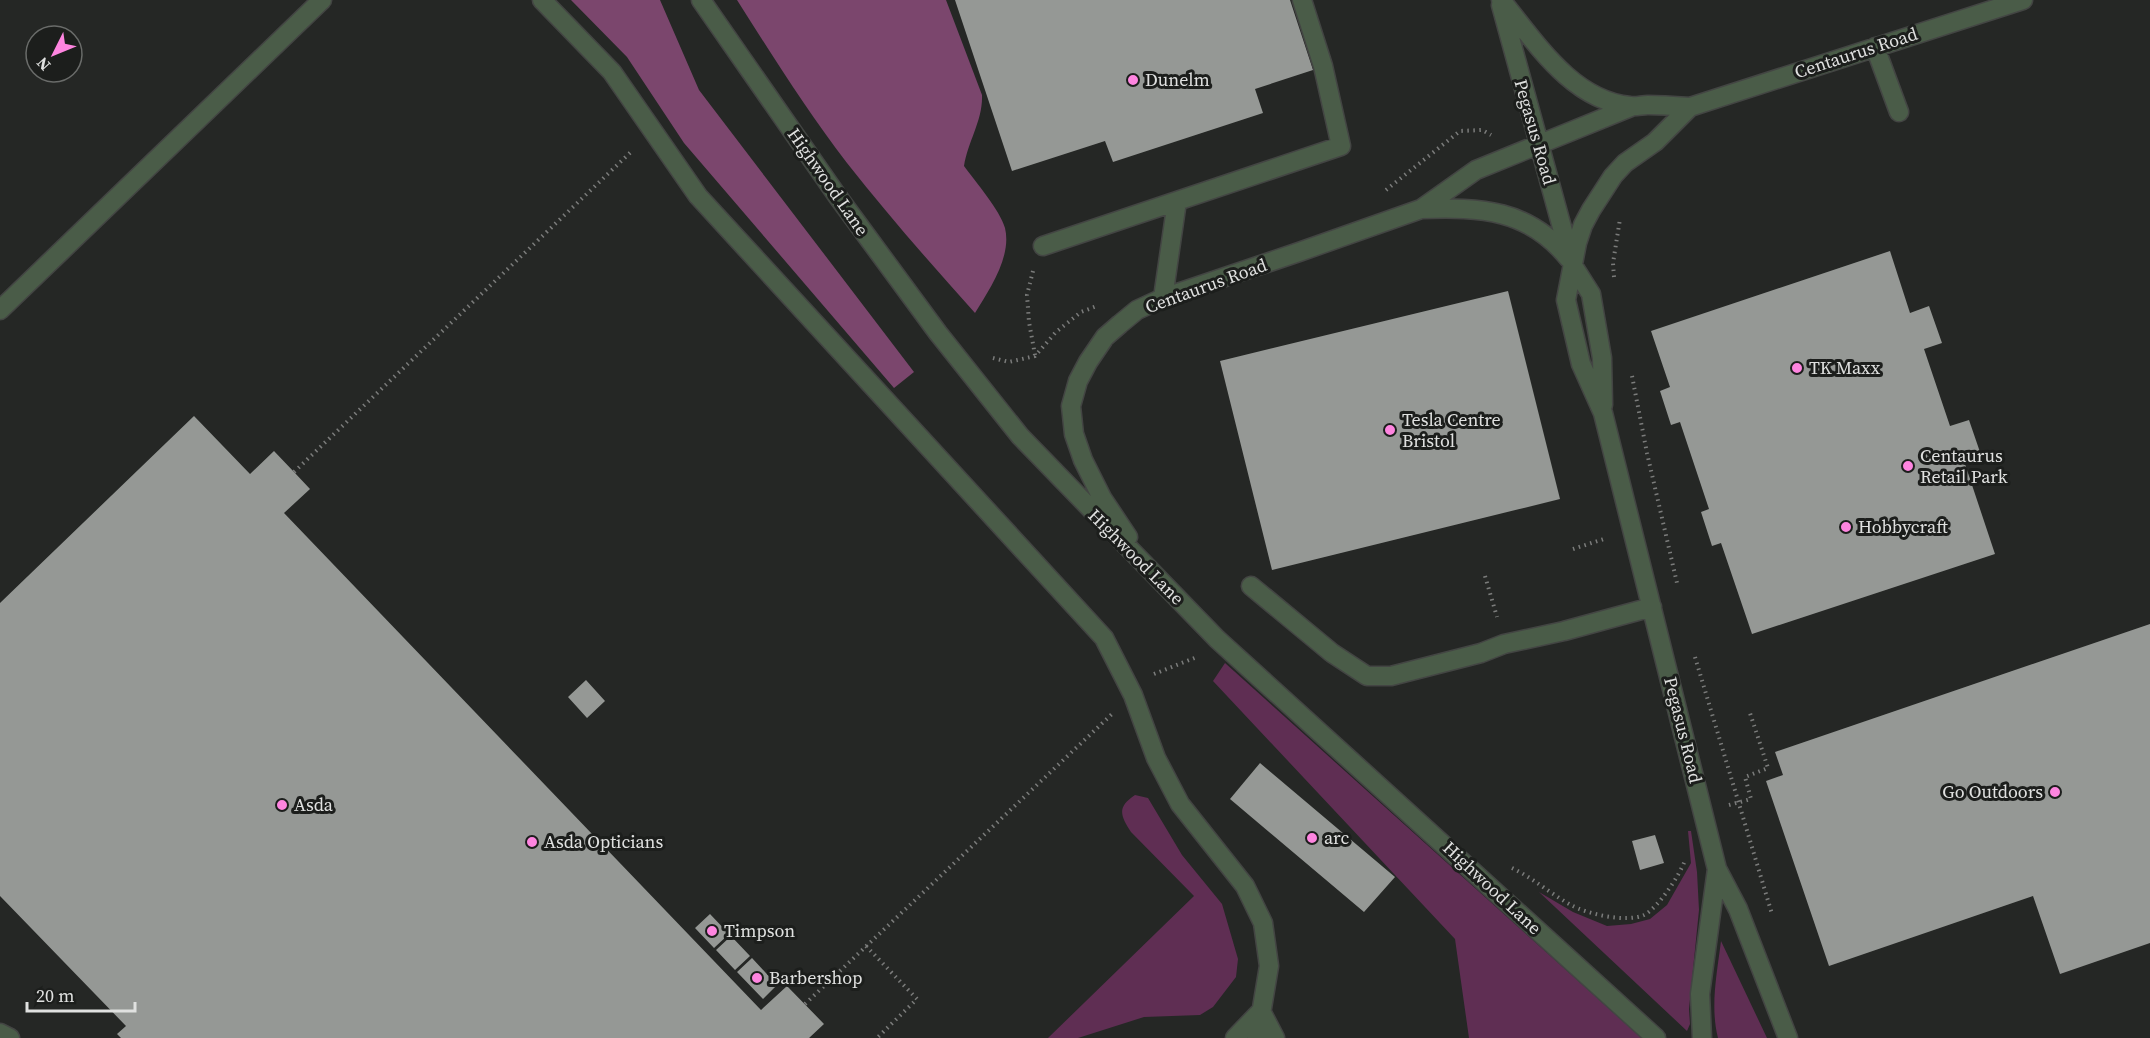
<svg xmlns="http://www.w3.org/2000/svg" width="2150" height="1038" font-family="'Source Serif 4',serif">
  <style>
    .green { fill: #5f2e53 }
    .forest { fill: #7b466d }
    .building { fill: #959895 }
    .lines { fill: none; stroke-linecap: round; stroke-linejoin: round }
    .minor-casing { stroke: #434543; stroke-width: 21 }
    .path { stroke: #7b7c7b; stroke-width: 4; stroke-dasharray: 1.5 4.5; stroke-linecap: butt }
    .minor { stroke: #4a5c48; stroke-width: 18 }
    .poi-dot { fill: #fe85e0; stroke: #1c1e1c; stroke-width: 2 }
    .labels { text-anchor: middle; stroke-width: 6; stroke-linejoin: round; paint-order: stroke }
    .street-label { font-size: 18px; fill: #e0e1e0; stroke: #1c1e1c }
    .poi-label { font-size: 18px; fill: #e0e1e0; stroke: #1c1e1c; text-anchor: start }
  </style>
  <rect width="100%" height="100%" fill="#252725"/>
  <path class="green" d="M1225 663 1637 1034 1641 1038H1469L1455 939 1213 681Z
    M1135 795 1148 798 1182 855 1222 904 1238 959 1236 977 1213 1007 1200 1015 1144 1017 1078 1038H1048L1194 896 1131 832C1120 815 1117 807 1135 795Z
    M1688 831H1691L1697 872 1699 910 1689 1009 1690 1024 1687 1031 1539 892 1573 912 1607 926 1631 924 1650 919 1667 905 1691 863Z
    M1721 941 1767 1038H1718C1710 1007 1717 973 1721 941Z"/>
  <path class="forest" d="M571 0H660L699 90 914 372 894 388 684 143 627 57Z
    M737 0H946L982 95C983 120 968 141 964 166 975 181 1000 210 1005 228 1012 257 989 290 975 313 931 264 888 215 847 163 807 111 772 55 737 0Z"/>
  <path class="building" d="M955 0H1290L1313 70 1255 89 1263 113 1113 162 1105 141 1012 171Z
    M1890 251 1910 313 1929 306 1942 343 1924 349 1950 426 1969 420 1981 455 1964 461 1995 554 1752 634 1721 543 1712 546 1701 512 1709 509 1680 422 1671 425 1660 391 1670 387 1651 331Z
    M1508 291 1560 499 1272 570 1220 361Z
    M194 416 250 474 274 451 294 472 310 489 284 513 761 1010 787 986 824 1024 809 1038H121L117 1034 126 1026 0 896V603Z
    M2150 624V943L2060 974 2033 896 1829 966 1766 781 1783 775 1775 752Z
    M586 680 605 701 587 718 568 697Z
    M1260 763 1395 877 1364 912 1230 799Z
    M1655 835 1664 863 1640 870 1632 841Z
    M710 914 729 934 714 948 695 928Z
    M731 936 750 956 735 970 716 950Z
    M752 958 777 985 763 999 737 972Z"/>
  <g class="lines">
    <defs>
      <path id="minor" d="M542 0 612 72 698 196 1104 638 1133 695 1156 758 1180 804 1245 886 1263 923 1269 966 1257 1038
        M701 0 838 197 938 333 1020 436 1217 639 1656 1038
        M1501 0C1535 41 1571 100 1630 106 1636 107 1642 105 1648 105 1662 105 1676 106 1690 107L2023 0
        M1501 5 1572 264 1591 294 1602 358 1603 405
        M1875 47 1899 112
        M1690 107 1655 142 1625 163 1613 176 1591 210 1583 225 1577 243 1566 300 1581 364 1603 413 1717 869 1738 909 1788 1038
        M1421 209C1481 207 1529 209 1569 259
        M1043 246 1177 201
        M1163 298 1177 201 1341 146 1323 66 1302 0
        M0 310 322 0
        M1128 537 1102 498 1083 460 1074 434 1071 406 1078 381 1088 362 1105 337 1120 324 1137 310 1163 298 1299 252 1421 209 1476 170 1631 107
        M1251 586 1332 653 1367 676H1391L1481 653 1504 644 1564 631 1652 607
        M1261 1011 1275 1038
        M0 1033 10 1038
        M1235 1038 1261 1011
        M1702 1038 1700 994 1717 869"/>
    </defs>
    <use href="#minor" class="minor-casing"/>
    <path class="path" d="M1386 190 1460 131 1482 130 1491 135
      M1033 271 1027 295 1029 322 1035 355
      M1614 277 1613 263 1620 219
      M993 358 1009 362 1035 356 1056 332 1081 312 1097 306
      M1632 376 1647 453 1677 583
      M294 472 633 150
      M1573 549 1607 538
      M1485 576 1497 617
      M1695 657 1772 914
      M1154 674 1197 657
      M1729 805 1751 799 1745 777 1768 768 1749 710
      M1512 868C1533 878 1551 894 1571 905 1587 914 1626 923 1644 915 1658 908 1680 875 1685 860
      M866 946 917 999 877 1038
      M805 1004 1112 714"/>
    <use href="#minor" class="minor"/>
  </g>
  <g class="poi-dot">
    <circle cx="1133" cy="80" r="6"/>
    <circle cx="1797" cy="368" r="6"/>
    <circle cx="1390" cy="430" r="6"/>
    <circle cx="1908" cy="466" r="6"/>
    <circle cx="1846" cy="527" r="6"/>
    <circle cx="2055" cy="792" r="6"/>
    <circle cx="282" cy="805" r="6"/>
    <circle cx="1312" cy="838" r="6"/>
    <circle cx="532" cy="842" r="6"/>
    <circle cx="712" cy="931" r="6"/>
    <circle cx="757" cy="978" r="6"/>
  </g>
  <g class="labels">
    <g class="street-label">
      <text transform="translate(1856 53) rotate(-18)" y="6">Centaurus Road</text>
      <text transform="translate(1535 132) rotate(74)" y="6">Pegasus Road</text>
      <text transform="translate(828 182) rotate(55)" y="6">Highwood Lane</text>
      <text transform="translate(1206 286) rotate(-20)" y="6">Centaurus Road</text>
      <text transform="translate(1136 557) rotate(45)" y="6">Highwood Lane</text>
      <text transform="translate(1683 730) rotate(76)" y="6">Pegasus Road</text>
      <text transform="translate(1492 888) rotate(43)" y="6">Highwood Lane</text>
    </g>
    <g class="poi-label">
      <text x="1145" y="86">Dunelm</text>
      <text x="1809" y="374">TK Maxx</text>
      <text x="1402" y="426">Tesla Centre<tspan x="1402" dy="21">Bristol</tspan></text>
      <text x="1920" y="462">Centaurus<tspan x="1920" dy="21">Retail Park</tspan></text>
      <text x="1858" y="533">Hobbycraft</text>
      <text x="2043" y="798" text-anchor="end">Go Outdoors</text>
      <text x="294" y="811">Asda</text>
      <text x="1324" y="844">arc</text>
      <text x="544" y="848">Asda Opticians</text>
      <text x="724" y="937">Timpson</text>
      <text x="769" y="984">Barbershop</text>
    </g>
  </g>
  <g transform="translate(54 54) rotate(227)"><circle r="28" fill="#1c1e1c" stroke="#6a6c6a" stroke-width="1.5"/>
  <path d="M0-4.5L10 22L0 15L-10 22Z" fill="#fe85e0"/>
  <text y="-9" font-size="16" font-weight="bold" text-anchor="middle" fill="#e0e1e0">N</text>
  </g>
  <path d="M27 1002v9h108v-9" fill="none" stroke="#e0e1e0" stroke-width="3"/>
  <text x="36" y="1002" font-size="18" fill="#e0e1e0" stroke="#1c1e1c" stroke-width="4.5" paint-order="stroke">20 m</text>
</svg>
